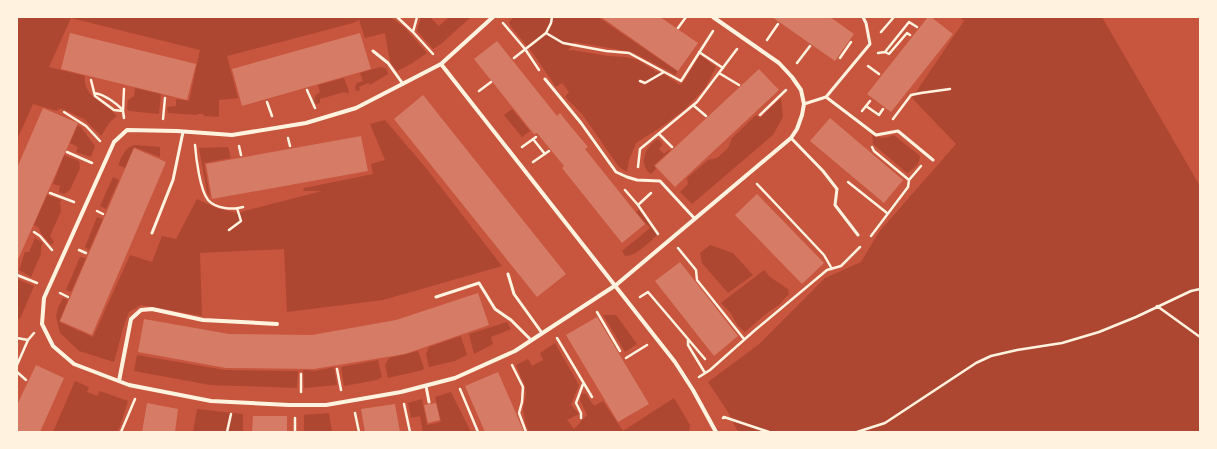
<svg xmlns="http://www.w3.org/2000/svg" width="1217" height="449" font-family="'PT Sans Narrow',sans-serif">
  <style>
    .green { fill: #ae4732 }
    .building { fill: #d67c66 }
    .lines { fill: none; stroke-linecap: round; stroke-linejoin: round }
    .path { stroke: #fff3e0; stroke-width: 2.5 }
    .service { stroke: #fff3e0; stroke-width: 3 }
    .minor { stroke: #fff3e0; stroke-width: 4 }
  </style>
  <rect width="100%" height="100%" fill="#c8553d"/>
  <path class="green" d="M17 17H390L404 27 427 53 411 64 397 71 390 62 385 33 365 38 359 20 353 23 227 56 238 98 219 100V117L204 116 203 114H197V115L168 113 167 107 176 106V99L189 101 200 50 71 18 49 67 85 76C82 97 107 103 117 116L110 122 101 136 84 119 60 108 57 111 33 104 17 140Z
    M421 17H430L439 26 449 17H471L441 44 433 49 417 31Z
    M514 17H598L677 71 676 75 632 52 574 42 568 51 572 50 608 56 625 57 638 60 655 71 664 74 680 85 684 81 700 55 716 67 705 88 685 109 664 125 636 143 629 160 627 172 619 167 582 114 565 97 569 92 562 83 556 87 532 52 511 27 509 22Z
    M960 17H1102L1200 186V432H738L728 412 708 382 758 345 825 278 861 262 879 232 956 144 912 98 964 21Z
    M380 67 386 68 388 74 370 85 368 83 359 87 360 90 356 91 355 87 357 83 363 81 360 73Z
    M344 78 349 91 348 94 344 92 320 99V103L316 104 314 100 315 96 320 92 318 85Z
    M135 88 161 94 159 114 129 111 127 109 128 100 134 96Z
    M781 98 783 117 773 135 692 204 680 192 688 184 687 178 708 160 717 158 728 148 732 138 756 115 760 118Z
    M512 109 530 131 522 137 504 115Z
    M385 120 426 168 502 266 383 300 287 312 284 249 200 253 202 316 141 305 129 312 124 325 114 362 79 351 60 333 56 316 58 308 63 298 68 300 59 322 93 337 130 255 152 262 162 236 176 239 197 199 216 208 237 213 322 191H303L304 188 373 174 371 164 385 160 370 124Z
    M77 126 81 127 95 146 91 157 76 152 78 147 70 143Z
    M894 135 920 156C919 165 915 168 907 173L873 144 872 135C880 139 886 138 894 135Z
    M658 139 663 144 659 149 664 154 669 150 670 151 654 165 656 169 651 174C637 164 646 145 658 139Z
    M135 145 160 147V157L134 147 125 168 118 165C122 156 125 147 135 145Z
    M228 147 231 158 204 163 210 197 207 192 199 148Z
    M64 155 79 161 80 168 70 190 64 194 59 192 60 186 53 184Z
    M113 177 119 180 106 209 100 206Z
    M47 195 62 200 60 202 61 211 50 236 54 242 51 245 40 232 39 228 34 225Z
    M639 210 657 235C648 243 637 256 625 256L622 251 650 228 636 212Z
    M97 217 103 219 89 250 85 247Z
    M35 238 43 243 41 247V254L31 277 19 270 25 252H29Z
    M710 245 733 253 753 275 728 293 702 263 700 253Z
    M80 257 86 258 71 292 66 290Z
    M764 270 770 277 788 289 789 294 779 305 767 313 745 332 738 326 730 312 721 303Z
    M17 279 34 286 20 319 17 318Z
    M603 315H616L637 344 625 352Z
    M507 322 511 329 491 337 493 344 474 354 469 334Z
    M461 336 467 355 455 361 429 367 426 354 429 347Z
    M555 343 579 385 571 405 579 414 567 420 574 429 587 415 580 400 582 393 586 394 594 406 603 401 623 431 674 398 690 425 689 432H529L525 422 523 409 526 393 524 384 516 365 528 359 532 366 543 360 540 353Z
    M418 351 424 368 423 370 388 378 385 365 389 358Z
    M137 355 225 370 298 371 297 388 210 385 134 371Z
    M378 360 382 377 377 380 344 386 341 367Z
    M334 367 337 385 304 388 303 370 315 371Z
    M75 381 89 387 87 392 97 396 100 391 128 401 120 427 117 432H53Z
    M451 392 471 432H423L420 416 411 418 408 403 422 399 427 425 441 422 435 397Z
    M197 409 243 414V432H193Z
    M329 413 332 432H349H304V415Z"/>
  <path class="building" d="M601 17H660L698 43 678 71Z
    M772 17H830L854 34 835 61Z
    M928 17H931L953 34 891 112 867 94Z
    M70 33 196 64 187 100 61 69Z
    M360 33 371 69 242 106 232 69Z
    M497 41 557 116 560 113 572 128 588 147 585 149 645 224 622 243 562 168 564 166 537 133 534 134 474 59Z
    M759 69 779 90 675 187 655 166Z
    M423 95 566 274 537 297 394 119Z
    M43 108 78 123 17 262V168Z
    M830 118 903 180 884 203 810 141Z
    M361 136 368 171 212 199 206 164Z
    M134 148 166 162 92 335 60 321Z
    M757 194 824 263 802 284 735 215Z
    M680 262 738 336 714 356 655 281Z
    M478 293 489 325 405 354 314 369 226 368 138 352 144 319 229 334 312 335 396 320Z
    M597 317 649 404 618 422 566 335Z
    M36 365 64 378 40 432H17V405Z
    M498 372 524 432H485L465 386Z
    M147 403 178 409 175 432H142Z
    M436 403 440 420 428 423 424 405Z
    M395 404 400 432H365L361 409Z
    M253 416H287V432H252Z"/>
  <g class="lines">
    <path class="path" d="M397 17 413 32 433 54
      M503 23 525 49 539 70
      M678 28 686 17
      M413 32 417 17
      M881 32 894 17
      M546 33 551 23 552 17
      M767 40 778 24
      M699 52 723 68
      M885 52 909 22 917 27
      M878 53 885 52 889 54 907 33 910 35
      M514 58 546 33 563 43 606 51 629 53 681 81 713 31
      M840 58 851 42
      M797 63 810 46
      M868 66 879 74
      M719 73 739 85
      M91 80 95 96 114 110 123 111
      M640 81 645 83 664 72
      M124 89 123 111 124 118
      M307 90 315 108
      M479 91 491 82
      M94 93C104 94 116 103 123 110
      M267 102 272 116
      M693 105 706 116
      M866 106 870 101
      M862 111 866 106 879 115 883 109
      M64 112 86 126 100 141
      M760 115 786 90
      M163 119 165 98
      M893 119 911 95 921 93 950 89
      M659 134 672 147
      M288 138 290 146
      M533 139 545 154
      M195 145C196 158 200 190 208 200 216 209 233 210 243 207
      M239 146 241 155
      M522 147 536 137
      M872 147 874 151 909 180
      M67 152 92 163
      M533 162 549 151
      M638 167 640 149 697 102 737 49
      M848 182 887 213
      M757 184 824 255 832 269
      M625 190 638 205 651 193
      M50 193 74 202
      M638 205 658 234
      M97 211 103 214
      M229 230 241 221 237 208
      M34 232 40 236 52 250
      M871 236 908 187 909 180 921 166
      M678 248 696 270 697 280 744 339
      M79 250 86 253
      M17 275 37 283
      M60 293 68 297
      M640 297 648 292 705 359
      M1157 306 1200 337
      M597 312 620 351
      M17 338 28 340
      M557 338 592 397
      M688 340V345L705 373
      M626 358 647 345
      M17 365 28 340 34 333
      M512 365 523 387 522 402 519 413 526 432
      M337 369 341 390
      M17 372 26 380
      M301 374V392
      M699 377 710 370 754 331 827 270 841 266 860 247
      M460 389 478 432
      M404 404 410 432
      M355 413 359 432
      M581 418V413L576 403 583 384
      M723 418 724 417 769 432
      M121 432 135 399
      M227 432 231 414
      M295 432V418
      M857 432 885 423 976 363 991 356 1017 350 1062 343 1099 332 1136 317 1191 291 1200 289"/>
    <path class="service" d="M373 51 388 63 403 84
      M545 79 581 123 616 172 627 177 637 180 660 181 695 219
      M826 97 876 135 898 131 933 160
      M804 104 826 97 870 44 866 23 863 17
      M791 138 823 171 837 189 835 205 858 235
      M152 233 173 180 183 132
      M508 274 514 294 542 333
      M436 297 479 283 495 309 511 320 531 340
      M426 386 429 402"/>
    <path class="minor" d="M493 17 441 64 356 108 306 123 232 135 177 131 127 130 114 142 44 298 42 324 53 346 74 364 129 385 211 401 289 405H326L401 392 455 378 515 351 616 285 791 138 797 129 802 115 804 104 801 90 792 77 779 63 713 17
      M441 64 675 362 693 390 716 432
      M119 381 131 319 141 310 152 309 203 320 277 324"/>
  </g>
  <rect width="1217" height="449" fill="none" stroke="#fff3e0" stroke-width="36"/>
</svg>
